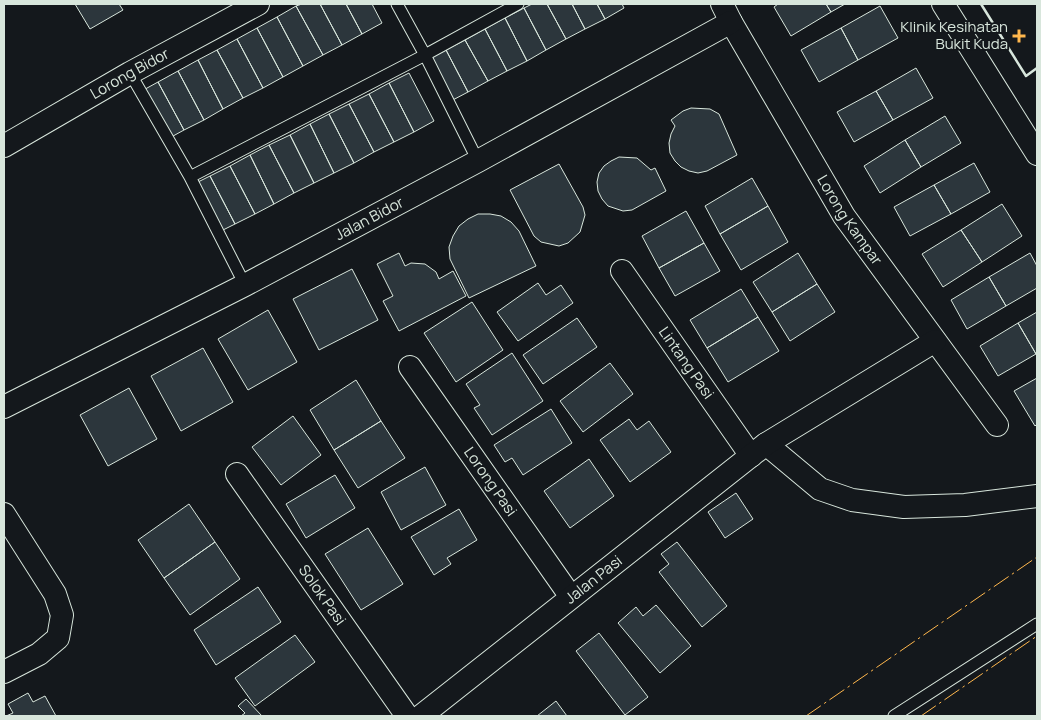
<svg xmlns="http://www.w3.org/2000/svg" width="1041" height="720" font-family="Manrope,sans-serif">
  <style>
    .building { fill: #2c363c; stroke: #d8e6dc }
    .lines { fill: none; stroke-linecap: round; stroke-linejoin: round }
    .lane-casing { stroke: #d8e6dc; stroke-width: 13 }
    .street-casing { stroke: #d8e6dc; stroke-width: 24 }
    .lane { stroke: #14181c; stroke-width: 11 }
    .street { stroke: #14181c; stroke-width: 22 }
    .wall { stroke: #d8e6dc; stroke-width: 2.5 }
    .power { stroke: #ffb74d; stroke-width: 1; stroke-dasharray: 18 4 2.5 4; stroke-linecap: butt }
    .poi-dot { fill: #ffb74d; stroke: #14181c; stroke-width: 2 }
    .labels { text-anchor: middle; stroke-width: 4; stroke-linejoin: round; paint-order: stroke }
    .poi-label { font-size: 15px; fill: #d8e6dc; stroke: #14181c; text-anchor: end }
    .street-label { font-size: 15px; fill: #d8e6dc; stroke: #14181c }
  </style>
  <rect width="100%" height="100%" fill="#14181c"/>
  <path class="building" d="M75 4H119L123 10 90 29Z
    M302 4H320L342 45 323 55 296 6Z
    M320 4H346L362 34 342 45Z
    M346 4H372L382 23 362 34Z
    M532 4H547L566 39 546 50 524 8Z
    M547 4H572L585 29 566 39Z
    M572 4H597L605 19 585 29Z
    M597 4H622L624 8 605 19Z
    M778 4H826L831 12 791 36 774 7Z
    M826 4H845L831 12Z
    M296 6 323 55 303 66 277 17Z
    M880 6 898 38 858 60 841 28Z
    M524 8 546 50 527 61 505 18Z
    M277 17 303 66 283 77 257 28Z
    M505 18 527 61 507 71 485 29Z
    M257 28 283 77 263 88 237 39Z
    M841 28 858 60 819 82 801 50Z
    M485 29 507 71 488 81 465 40Z
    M237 39 263 88 243 98 217 50Z
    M465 40 488 81 468 92 446 50Z
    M217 50 243 98 223 109 198 60Z
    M446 50 468 92 449 102 427 60Z
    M198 60 223 109 204 120 178 71Z
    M916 68 933 98 893 120 876 91Z
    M178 71 204 120 184 130 158 82Z
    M409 73 434 121 414 132 389 83Z
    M158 82 184 130 164 141 138 93Z
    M389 83 414 132 394 142 369 94Z
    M876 91 893 120 854 142 837 112Z
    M369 94 394 142 374 152 349 104Z
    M349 104 374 152 354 163 329 114Z
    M691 108 710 109 719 114 737 155 707 171 698 173 689 171 681 167 675 161 670 153 669 143 671 134 675 126 671 120 683 111Z
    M329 114 354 163 334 173 310 124Z
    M945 116 961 143 921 167 905 140Z
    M310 124 334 173 314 183 290 135Z
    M290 135 314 183 294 193 269 145Z
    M905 140 921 167 880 193 864 166Z
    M269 145 294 193 274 204 250 155Z
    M250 155 274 204 255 214 230 166Z
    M619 157 637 158 651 170 655 168 666 191 632 210 623 211 608 206 602 199 598 191 597 182 599 173 604 166 611 161Z
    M974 163 990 192 951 214 934 185Z
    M559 164 583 207 585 215 580 232 568 243 559 246 541 242 534 236 510 190Z
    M230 166 255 214 235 224 210 176Z
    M210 176 235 224 215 234 190 186Z
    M752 178 768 206 720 234 705 206Z
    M934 185 951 214 910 236 894 207Z
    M1002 204 1022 236 982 262 961 230Z
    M768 206 788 242 741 270 720 234Z
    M686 211 704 243 659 268 642 236Z
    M478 214H490L501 216 511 222 519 231 536 266 469 298 450 259 449 247 453 236 459 226 468 219Z
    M961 230 982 262 943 287 922 254Z
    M704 243 720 271 675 296 659 268Z
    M399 253 405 266 411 263 425 264 436 272 439 279 453 271 466 296 399 331 383 301 393 296 377 264Z
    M798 253 817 284 772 312 753 282Z
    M1030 253 1037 266V288L1006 306 989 277Z
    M352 269 378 320 319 350 293 299Z
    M989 277 1006 306 967 329 951 300Z
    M538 283 546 295 561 285 573 303 518 341 497 312Z
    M817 284 835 312 790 341 772 312Z
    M741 289 758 317 707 348 690 320Z
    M472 302 503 350 456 382 424 333Z
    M268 310 297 362 248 390 218 339Z
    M1037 312V353L1036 354 1018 323Z
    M758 317 779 351 728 382 707 348Z
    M577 318 597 347 543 384 523 355Z
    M1018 323 1036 354 998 376 980 346Z
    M203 348 233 402 181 431 151 376Z
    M512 353 543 401 492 435 474 408 480 405 466 384Z
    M610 363 633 394 583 432 560 401Z
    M1037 378V424L1035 426 1014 391Z
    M356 380 381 421 334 450 310 410Z
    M129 388 157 439 108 466 80 415Z
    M551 409 572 443 523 475 512 458 505 462 494 445Z
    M293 416 321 455 281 485 252 447Z
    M629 419 637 430 649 421 671 452 630 482 600 440Z
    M381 421 405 458 358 488 334 450Z
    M589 459 614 496 570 528 544 491Z
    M425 467 446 505 401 530 381 492Z
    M335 475 355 508 306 538 286 504Z
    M736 493 753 519 725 538 708 512Z
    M189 504 215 542 164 578 138 540Z
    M459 509 477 540 447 558 451 564 434 575 411 537Z
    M368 528 403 584 361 610 325 554Z
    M215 542 240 579 190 615 164 578Z
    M677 542 727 606 702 627 659 572 669 564 661 554Z
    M258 587 281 622 216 665 194 630Z
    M656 605 691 646 660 673 618 623 636 607 643 616Z
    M599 633 648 697 625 715 576 651Z
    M295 635 315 662 255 706 235 678Z
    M28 693 33 702 45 696 56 716H6L13 713 8 704Z
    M246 699 262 716H241L245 713 238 706Z
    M556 701 567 716H537Z"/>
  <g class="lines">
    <defs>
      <path id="lane" d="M397 4 425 55 478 161
        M130 73 190 177 245 285
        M190 177 425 55 518 4
        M894 716 1037 624"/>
      <g id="street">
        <path id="s1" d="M722 4 731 22 844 216 997 425"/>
        <path d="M943 4 1037 154"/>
        <path id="s2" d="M4 146 130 73 258 4"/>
        <path id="s3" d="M622 271 751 456"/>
        <path id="s4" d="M410 367 571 597"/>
        <path id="s5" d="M4 407 245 285 478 161 731 22"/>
        <path d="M766 444 820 489 852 500 904 507 965 505 1037 496"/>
        <path id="s6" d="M237 474 407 716"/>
        <path d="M4 514 55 594 62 615 58 638 39 654 4 672"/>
        <path id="s7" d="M421 716 766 444 935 341"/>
      </g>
    </defs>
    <use href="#lane" class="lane-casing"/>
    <use href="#street" class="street-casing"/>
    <use href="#lane" class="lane"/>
    <use href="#street" class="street"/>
    <path class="wall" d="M981 4 1026 76 1037 68"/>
    <path class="power" d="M806 716 1037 557
      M921 716 1037 636"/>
  </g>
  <path class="poi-dot" d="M1016.5 28.5h5v5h5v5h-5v5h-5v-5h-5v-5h5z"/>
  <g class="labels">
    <g class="poi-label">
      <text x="1008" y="32">Klinik Kesihatan<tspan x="1008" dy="17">Bukit Kuda</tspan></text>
    </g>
    <g class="street-label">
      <text dy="5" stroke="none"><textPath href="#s2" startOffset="145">Lorong Bidor</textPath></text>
      <text dy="5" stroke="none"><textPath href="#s5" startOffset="411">Jalan Bidor</textPath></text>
      <text dy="5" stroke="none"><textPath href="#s1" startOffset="251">Lorong Kampar</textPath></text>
      <text dy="5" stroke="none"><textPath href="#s3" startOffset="112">Lintang Pasi</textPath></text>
      <text dy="5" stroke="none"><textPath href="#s4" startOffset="140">Lorong Pasi</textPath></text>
      <text dy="5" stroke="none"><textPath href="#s7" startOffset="220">Jalan Pasi</textPath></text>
      <text dy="5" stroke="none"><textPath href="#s6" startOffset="148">Solok Pasi</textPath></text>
    </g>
  </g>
  <rect width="1041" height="720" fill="none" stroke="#d8e6dc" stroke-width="10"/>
</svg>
